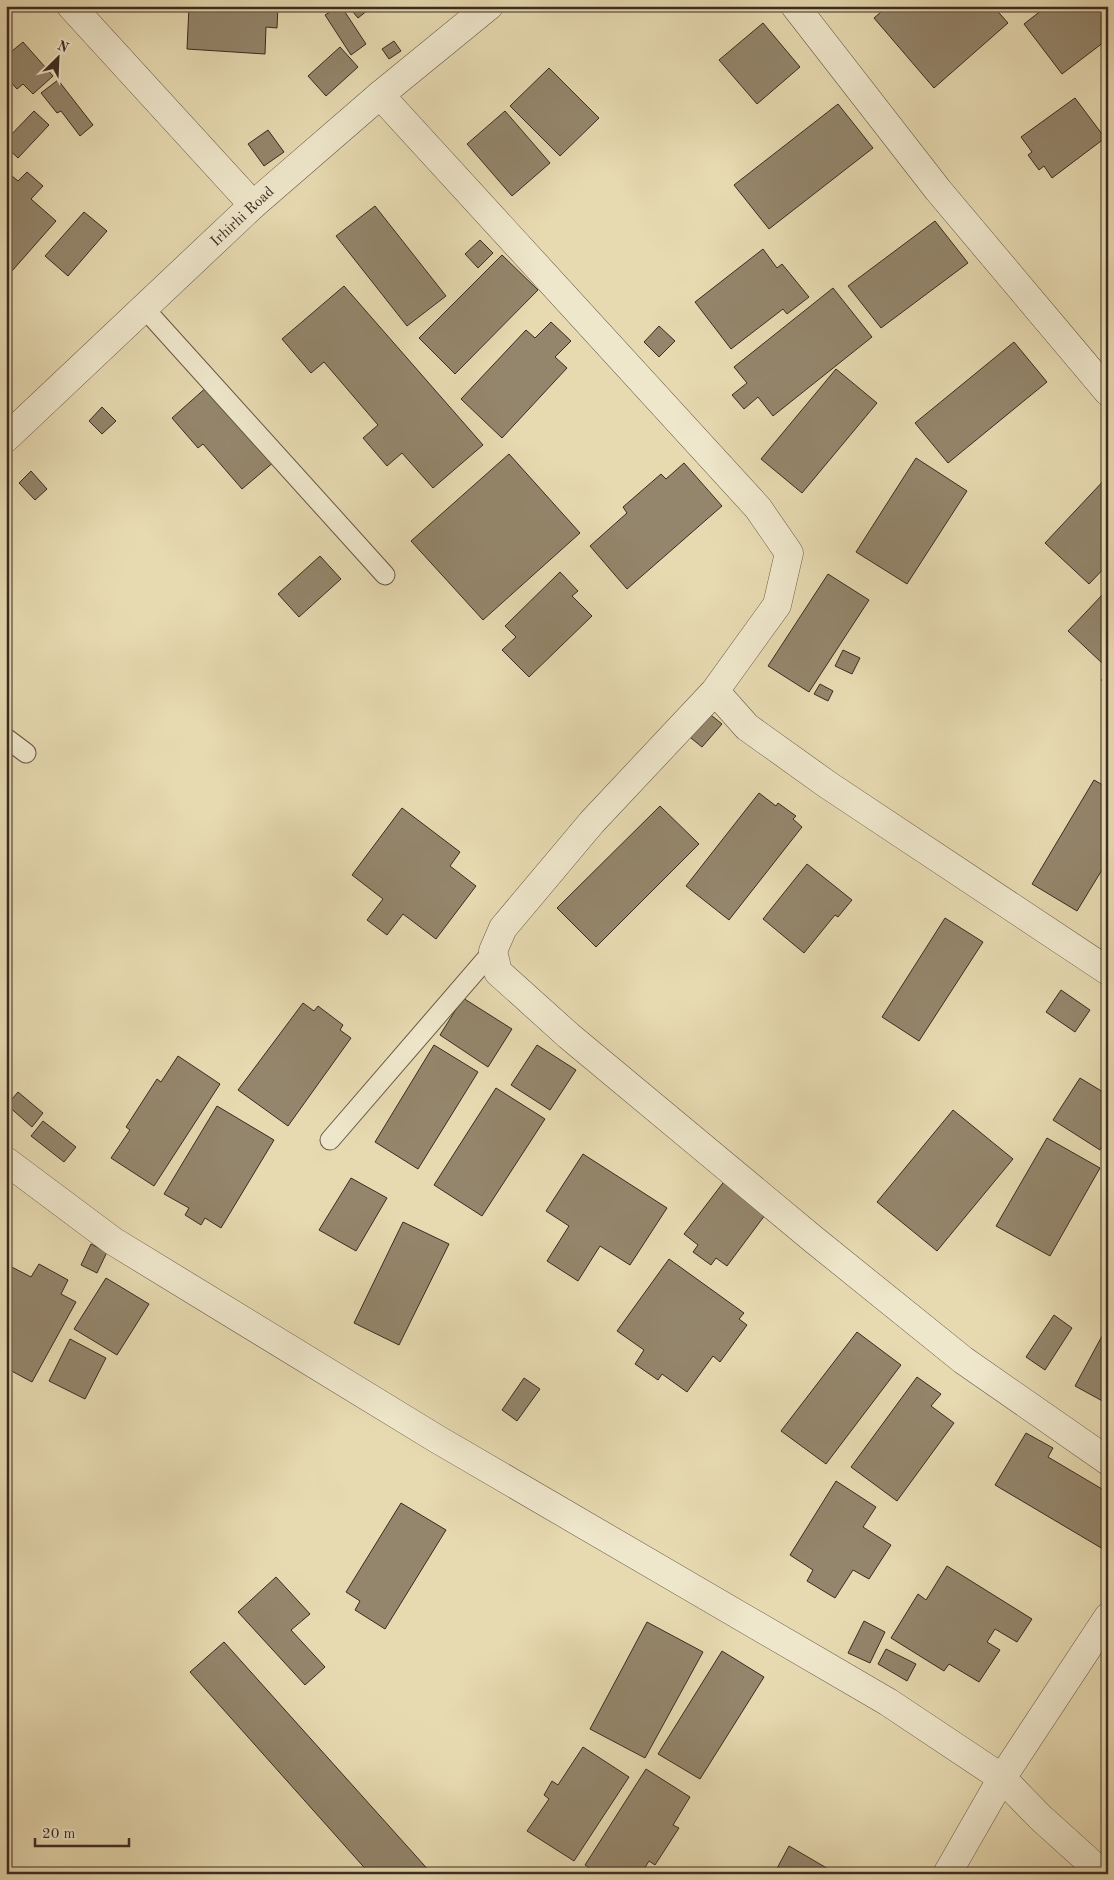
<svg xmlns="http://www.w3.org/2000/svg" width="1114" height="1880" font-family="'Old Standard TT',serif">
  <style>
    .building { fill: #94866c; stroke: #3b2b21 }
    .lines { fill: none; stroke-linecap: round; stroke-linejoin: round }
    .service-casing { stroke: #665745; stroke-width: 21 }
    .minor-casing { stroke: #665745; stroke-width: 29 }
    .tertiary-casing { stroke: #665745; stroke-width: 29 }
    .service { stroke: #efe7cc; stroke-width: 19 }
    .minor { stroke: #efe7cc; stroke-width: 28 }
    .tertiary { stroke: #efe7cc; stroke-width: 28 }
    .labels { text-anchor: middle; stroke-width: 4; stroke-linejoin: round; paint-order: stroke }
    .street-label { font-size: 15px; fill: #3b2b21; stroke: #efe7cc }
  </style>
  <rect width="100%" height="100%" fill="#e7dab1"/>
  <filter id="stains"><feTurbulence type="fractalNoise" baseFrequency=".004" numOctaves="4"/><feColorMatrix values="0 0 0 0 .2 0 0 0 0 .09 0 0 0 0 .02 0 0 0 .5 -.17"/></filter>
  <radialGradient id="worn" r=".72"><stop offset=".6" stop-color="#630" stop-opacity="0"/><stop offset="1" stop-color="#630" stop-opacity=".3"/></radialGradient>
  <path class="building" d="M189 6H278L277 28 266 27 265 54 187 49Z
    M339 6H341L366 44 351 55 325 15Z
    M348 6H373L358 18Z
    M888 6H993L1008 23 934 88 874 18Z
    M1047 6H1108V39L1062 74 1024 24Z
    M763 23 800 67 757 104 719 60Z
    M394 41 401 51 389 59 382 49Z
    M23 42 53 76 33 94 23 84 17 89 6 77V70L9 67 6 64V56Z
    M340 47 358 67 326 96 308 76Z
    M549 68 599 118 560 156 510 106Z
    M58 80 93 125 80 136 61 111 57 113 41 93Z
    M1075 98 1105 138 1052 178 1044 166 1039 170 1028 155 1032 152 1021 137Z
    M838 104 873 148 769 229 734 185Z
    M34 111 49 125 18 158 6 147V140Z
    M505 111 550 163 512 196 467 144Z
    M268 130 284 152 264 166 248 144Z
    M6 171 18 181 27 172 43 186 31 199 56 221 12 271 6 266Z
    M375 206 446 296 407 326 336 236Z
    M84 212 107 231 68 276 45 256Z
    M935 221 968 263 881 328 848 286Z
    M480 240 493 253 478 268 465 254Z
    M763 249 777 268 782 264 809 297 787 314 783 309 731 349 695 302Z
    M502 255 538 290 455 374 419 338Z
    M344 286 483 445 433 488 402 453 387 466 363 438 378 425 324 362 311 373 282 339Z
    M833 288 872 337 773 416 758 397 744 409 732 395 747 383 734 367Z
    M551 322 571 341 555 357 567 368 502 438 461 399 526 330 535 338Z
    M659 326 675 341 659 357 644 342Z
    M1014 342 1047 382 948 463 915 423Z
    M836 369 877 403 802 493 761 459Z
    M209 385 275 461 242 489 203 444 198 448 172 418Z
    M102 407 116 421 102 434 89 421Z
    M509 454 580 533 483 620 411 541Z
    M916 458 967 491 907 584 856 552Z
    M684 463 722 506 627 589 590 546 627 513 623 507 661 474 666 479Z
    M31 471 47 489 35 500 19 483Z
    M1108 476V564L1089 584 1045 543Z
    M320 556 341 579 299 617 278 594Z
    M560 572 578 591 572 596 592 616 529 677 502 650 516 637 505 626Z
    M828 574 869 600 809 692 768 666Z
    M1105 592 1108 594V657L1102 663 1068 631Z
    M843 650 860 658 852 674 835 666Z
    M1108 674V687L1101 680Z
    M820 684 833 691 828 701 814 694Z
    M706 711 722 724 702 747 686 734Z
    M1094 780 1108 788V860L1077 911 1032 884Z
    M759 793 776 806 778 803 796 816 793 819 802 827 729 920 686 886Z
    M660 806 699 844 596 947 557 908Z
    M402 808 460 852 450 866 476 886 436 939 403 914 387 935 367 920 383 899 352 875Z
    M807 864 852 900 838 917 835 915 804 953 763 919Z
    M945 918 983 942 919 1041 882 1017Z
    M1061 990 1090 1010 1075 1032 1046 1012Z
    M463 998 512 1029 488 1067 440 1035Z
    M303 1003 314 1011 318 1006 343 1025 340 1030 351 1038 288 1126 238 1090Z
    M434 1045 478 1072 418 1169 375 1142Z
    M537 1045 576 1070 550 1110 511 1085Z
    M178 1056 220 1084 154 1186 111 1158 130 1130 126 1127 157 1079 161 1082Z
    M1080 1078 1108 1095V1136L1100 1150 1053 1120Z
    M496 1088 545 1119 482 1216 434 1185Z
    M18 1092 43 1113 32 1127 7 1105Z
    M217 1106 274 1140 221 1228 205 1218 201 1225 185 1215 189 1208 164 1194Z
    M953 1110 1013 1159 937 1251 877 1202Z
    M43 1121 76 1147 64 1162 31 1136Z
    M1047 1138 1100 1168 1050 1256 996 1226Z
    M583 1154 667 1208 630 1265 600 1246 578 1281 547 1261 569 1226 546 1211Z
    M351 1178 387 1198 356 1251 319 1230Z
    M726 1179 768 1211 727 1266 716 1258 711 1265 693 1252 698 1245 684 1234Z
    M403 1222 449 1244 399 1345 354 1323Z
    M91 1244 107 1252 97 1273 81 1265Z
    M669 1259 744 1313 739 1319 747 1325 720 1362 713 1356 687 1392 662 1374 658 1380 635 1364 644 1350 617 1331Z
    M6 1264 31 1277 39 1264 68 1280 61 1294 76 1302 32 1382 6 1368Z
    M106 1278 149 1304 117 1355 74 1329Z
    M1054 1315 1072 1328 1045 1370 1026 1357Z
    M857 1332 901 1365 826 1464 781 1431Z
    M1102 1336 1108 1339V1404L1075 1386Z
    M70 1339 106 1358 85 1399 49 1381Z
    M917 1377 941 1394 931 1406 954 1423 897 1501 851 1467Z
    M524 1378 540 1389 517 1421 502 1410Z
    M1026 1433 1053 1448 1048 1457 1102 1489 1108 1480V1541L1103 1549 995 1485Z
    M836 1481 876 1507 863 1527 891 1545 869 1579 853 1570 835 1598 807 1581 813 1570 790 1555Z
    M401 1503 446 1530 385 1629 355 1610 360 1601 346 1592Z
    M947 1566 1032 1619 1017 1642 995 1629 987 1642 1000 1650 979 1682 949 1664 944 1671 891 1638 918 1594 926 1600Z
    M276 1577 310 1614 291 1630 325 1667 305 1685 238 1612Z
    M864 1621 885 1632 870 1663 848 1653Z
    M647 1622 703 1652 645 1758 590 1729Z
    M224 1642 432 1874H370L190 1672Z
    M886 1649 916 1664 907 1681 878 1664Z
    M722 1651 764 1677 700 1779 658 1754Z
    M583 1747 629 1777 574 1861 527 1831 549 1799 544 1795 552 1781 558 1785Z
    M646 1769 690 1797 673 1825 679 1828 655 1865 649 1861 641 1874H598L585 1865Z
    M789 1846 837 1874H774Z"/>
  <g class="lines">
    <defs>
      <path id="service" d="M144 308 385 575
        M6 738 26 753
        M330 1140 493 951"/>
      <path id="minor" d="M71 6 253 205
        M795 6 938 190 1108 392
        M380 95 758 508 789 553 777 605 715 691 747 727 828 785 1108 971
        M715 691 592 822 503 928 493 951 498 972 569 1036 813 1239 963 1360 1108 1461
        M6 1161 113 1241 437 1439 888 1702 1002 1778 1041 1818 1103 1874
        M947 1874 1002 1778 1108 1617"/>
      <path id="tertiary" d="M6 438 253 205 380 95 489 6"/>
    </defs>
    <use href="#service" class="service-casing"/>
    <use href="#minor" class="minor-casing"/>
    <use href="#tertiary" class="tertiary-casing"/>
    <use href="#service" class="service"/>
    <use href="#minor" class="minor"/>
    <use href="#tertiary" class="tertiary"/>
  </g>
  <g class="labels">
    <g class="street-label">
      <text transform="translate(242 216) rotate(-43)" y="5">Irhirhi Road</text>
    </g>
  </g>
  <rect width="1114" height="1880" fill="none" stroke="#e7dab1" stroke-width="25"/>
  <rect x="8" y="8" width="1099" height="1865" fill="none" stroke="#3b2b21" stroke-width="2.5"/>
  <rect x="12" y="12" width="1089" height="1855" fill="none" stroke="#3b2b21"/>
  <g transform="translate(58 58) rotate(24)" stroke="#efe7cc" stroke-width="4" paint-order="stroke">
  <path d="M0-4L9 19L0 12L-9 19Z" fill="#3b2b21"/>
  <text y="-8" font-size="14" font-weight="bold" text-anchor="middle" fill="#3b2b21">N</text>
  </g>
  <path d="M35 1838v8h94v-8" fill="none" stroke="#3b2b21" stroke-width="2.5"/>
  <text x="42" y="1838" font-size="15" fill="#3b2b21" stroke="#efe7cc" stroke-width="4" paint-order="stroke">20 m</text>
  <rect width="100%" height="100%" filter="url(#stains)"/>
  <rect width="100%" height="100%" fill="url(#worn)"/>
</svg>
